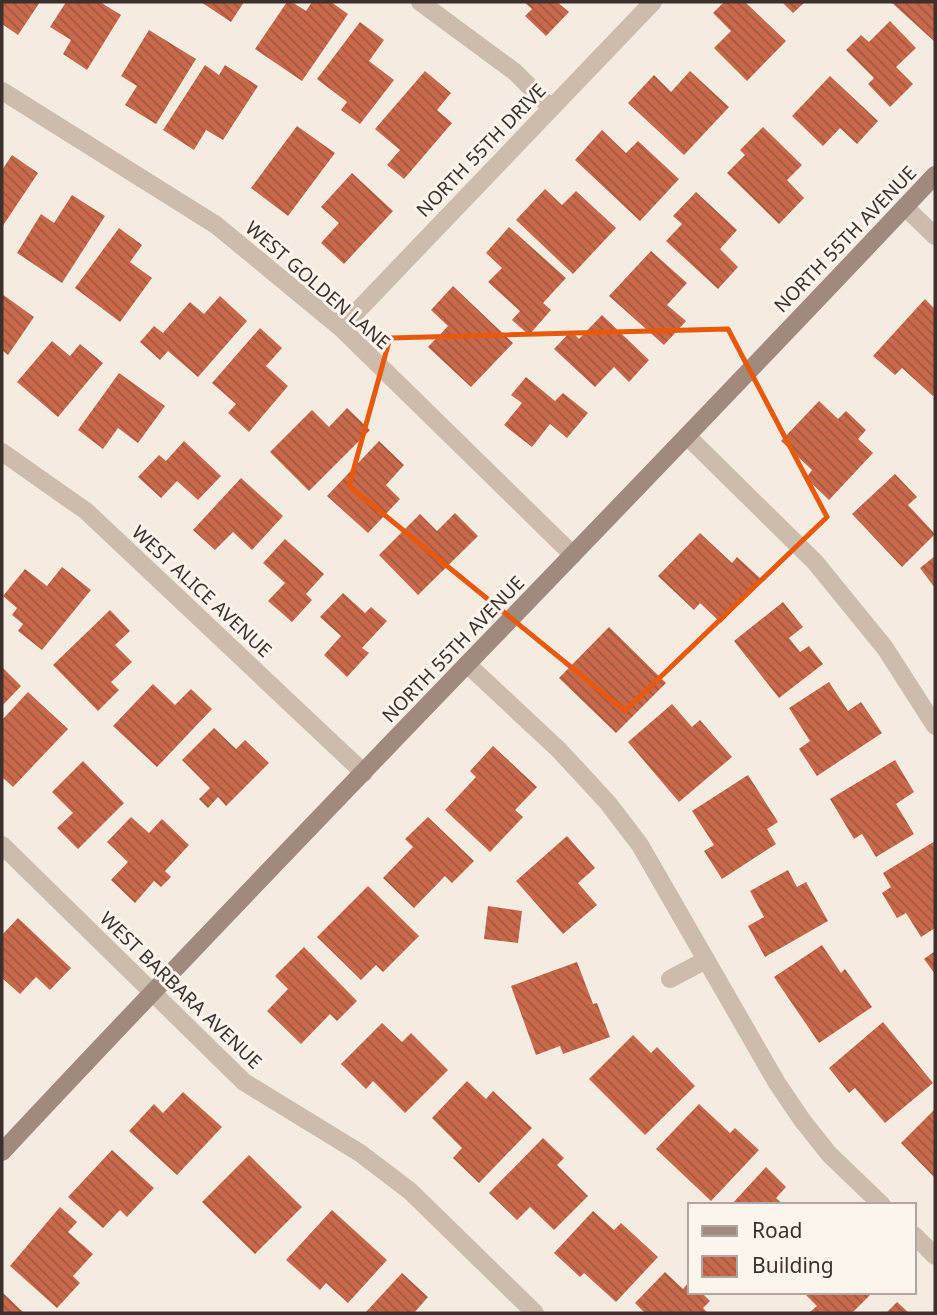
<svg xmlns="http://www.w3.org/2000/svg" width="937" height="1315" font-family="'Noto Sans',sans-serif">
  <style>
    .building { fill: url(#building-back-hatch) }
    .lines { fill: none; stroke-linecap: round; stroke-linejoin: round }
    .street { stroke: #cdbbac; stroke-width: 18 }
    .secondary { stroke: #a18a7d; stroke-width: 18 }
    .marked { fill: none; stroke: #e8590c; stroke-width: 5; stroke-linejoin: round }
    .labels { text-anchor: middle; stroke-width: 6; stroke-linejoin: round; paint-order: stroke }
    .street-label { font-size: 19px; fill: #3b302b; stroke: #fbf5ee }
  </style>
  <defs>
    <pattern id="building-back-hatch" width="6" height="6" patternUnits="userSpaceOnUse" patternTransform="scale(1.75)"><rect width="6" height="6" fill="#c8694b"/><path d="M-1 5l2 2M0 0l6 6M5-1l2 2" fill="none" stroke="#a4573f"/></pattern>
  </defs>
  <rect width="100%" height="100%" fill="#f4ebe1"/>
  <path class="building" d="M2 2H40L18 35 2 24Z
    M66 2H100L121 15 87 70 63 54 71 40 50 27Z
    M201 2H244L231 22Z
    M287 2H292L306 11 312 2H331L348 14 302 81 255 49Z
    M524 2H557L569 12 546 36 525 16 532 9Z
    M724 2H745L786 41 747 81 714 48 731 31 713 13Z
    M782 2H805L793 13Z
    M891 2H935V42Z
    M890 21 916 48 896 67 913 84 890 107 868 84 874 78 846 50 861 35 869 42Z
    M360 22 384 40 369 61 394 80 360 124 341 110 347 102 317 79Z
    M149 30 196 59 156 124 125 105 137 86 121 76Z
    M205 65 219 75 225 65 258 86 223 140 206 130 194 150 163 130Z
    M425 71 451 93 437 110 452 123 404 179 387 165 400 150 375 129Z
    M690 71 729 107 684 155 628 103 654 75 671 92Z
    M830 76 878 121 857 144 840 128 823 146 792 116Z
    M297 126 335 153 288 216 251 188Z
    M763 127 802 165 787 180 804 198 779 224 727 173 745 155 740 150Z
    M602 130 626 153 638 141 679 179 640 221 575 160Z
    M12 155 38 173 2 227V170Z
    M352 173 393 211 344 264 321 243 339 223 321 207Z
    M545 189 562 205 576 191 616 228 573 274 516 220Z
    M696 192 737 230 720 249 738 267 718 289 666 241 682 224 673 216Z
    M72 195 105 216 62 283 17 253 41 214 54 223Z
    M509 227 566 278 543 303 551 310 529 335 512 320 520 311 488 282 502 268 486 253Z
    M119 228 142 245 130 262 152 278 120 322 75 288Z
    M651 251 687 283 667 305 686 321 664 345 609 296Z
    M453 286 513 343 471 387 428 347 448 326 431 310Z
    M2 294 34 317 8 355 2 350Z
    M220 296 247 321 198 377 168 351 160 360 140 342 154 326 163 333 190 302 204 314Z
    M925 299 935 309V393L933 396 902 368 895 375 873 356Z
    M602 315 649 360 629 382 614 367 595 387 554 349 571 331 579 339Z
    M260 328 282 348 266 366 288 386 249 432 228 413 236 404 212 383Z
    M52 341 70 356 80 344 103 363 58 417 17 382Z
    M119 373 165 406 138 443 118 428 103 449 78 430Z
    M526 377 555 401 563 393 588 413 567 438 550 424 532 447 504 425 522 403 511 395Z
    M819 401 838 419 846 411 866 430 858 439 873 453 829 500 806 478 812 470 781 441Z
    M347 408 370 430 309 491 270 452 312 410 329 427Z
    M184 441 221 476 198 500 177 481 161 498 138 477 159 455 166 461Z
    M379 441 404 465 386 485 400 499 368 533 327 496Z
    M895 474 917 497 908 505 935 534 902 567 852 514Z
    M241 478 283 516 252 550 233 532 215 550 193 530Z
    M455 513 478 536 418 595 379 555 420 514 437 531Z
    M700 533 732 563 737 557 761 579 721 623 700 603 694 610 658 576Z
    M285 539 324 574 306 594 312 600 292 622 268 601 285 583 263 563Z
    M935 556V588L920 568Z
    M62 567 91 590 42 650 18 631 23 624 12 615 17 608 3 596 25 569 47 586Z
    M343 593 365 613 371 607 387 621 362 648 369 653 347 677 324 655 341 636 320 617Z
    M783 602 803 627 789 638 800 652 809 646 823 664 779 698 734 641Z
    M110 610 130 631 115 645 132 662 111 682 119 690 98 711 53 665Z
    M609 627 666 683 616 733 559 678Z
    M2 667 21 686 2 706Z
    M829 682 848 711 861 702 882 733 817 776 799 749 810 741 789 708Z
    M153 684 175 705 191 689 212 709 157 767 113 726Z
    M28 692 68 729 13 787 2 777V720Z
    M672 704 692 727 700 720 732 757 679 802 628 742Z
    M214 728 236 749 245 740 269 763 226 806 218 797 208 808 199 799 210 788 182 760Z
    M493 746 537 787 515 810 523 817 490 852 445 810 476 777 470 771Z
    M895 760 914 792 896 804 914 834 876 857 862 834 854 839 830 799Z
    M83 761 124 803 78 849 57 828 73 813 52 792Z
    M748 775 778 822 767 829 776 844 722 879 704 851 714 845 692 811Z
    M131 817 149 833 162 819 189 845 165 871 171 877 161 887 154 881 135 903 111 880 128 862 107 842Z
    M428 817 474 861 452 883 445 876 414 908 383 878 413 847 405 839Z
    M567 836 595 868 578 883 597 905 563 934 516 881Z
    M935 841V928L921 937 906 913 897 918 882 893 891 887 883 873Z
    M788 870 797 887 806 882 828 921 765 957 748 926 764 917 750 891Z
    M368 886 419 936 383 972 376 965 361 980 317 937Z
    M488 906 522 911 518 943 484 939Z
    M18 918 71 968 50 990 36 977 20 994 2 978V935Z
    M822 945 841 973 845 969 872 1007 819 1043 774 977Z
    M304 947 357 1001 337 1021 330 1014 301 1044 267 1011 288 989 275 976Z
    M935 951V974L924 959Z
    M577 962 593 1004 597 1003 610 1037 563 1054 560 1046 536 1055 511 986Z
    M883 1022 933 1083 885 1123 855 1088 849 1093 829 1068Z
    M382 1023 402 1042 411 1033 448 1070 405 1113 373 1081 366 1089 341 1064Z
    M633 1035 651 1053 657 1047 695 1086 645 1135 589 1079Z
    M467 1081 486 1099 493 1091 532 1128 479 1183 453 1158 462 1148 432 1118Z
    M183 1092 222 1127 177 1175 129 1131 154 1104 163 1113Z
    M699 1104 730 1133 735 1128 759 1150 711 1201 656 1149Z
    M935 1109V1178L901 1143Z
    M543 1138 564 1158 557 1165 588 1196 554 1230 530 1207 517 1220 489 1193Z
    M112 1150 154 1188 127 1217 120 1210 103 1228 68 1197Z
    M249 1155 302 1207 255 1254 202 1202Z
    M766 1167 786 1187 776 1198 784 1205H731Z
    M60 1207 77 1222 68 1232 93 1254 73 1276 80 1283 57 1308 10 1266Z
    M332 1210 387 1260 348 1303 326 1283 320 1290 286 1260Z
    M593 1211 614 1230 621 1223 658 1257 616 1302 584 1273 580 1277 554 1253Z
    M665 1272 683 1289 690 1281V1292H701L710 1301 703 1308 708 1313H645L635 1303Z
    M402 1273 428 1297 414 1313H365Z
    M2 1292 24 1313H2Z
    M803 1292H873L852 1313H809L817 1306Z
    M897 1302 909 1313H886Z"/>
  <g class="lines">
    <path class="street" d="M420 2 515 72 551 108
      M2 91 216 225 341 328 573 555
      M905 207 935 236
      M341 328 653 2
      M687 436 815 562 885 648 935 726
      M2 452 86 511 364 773
      M468 665 559 750 608 803 640 845 777 1083 802 1120 829 1154 882 1205
      M2 845 244 1082 360 1153 410 1191 535 1313
      M670 979 706 960
      M914 1235 935 1256"/>
    <path class="secondary" d="M2 1152C309 823 627 503 935 175"/>
  </g>
  <path class="marked" d="M728 329 827 517 625 711 349 486 390 338Z"/>
  <g class="labels">
    <g class="street-label">
      <text transform="translate(481 150) rotate(-46)" y="7">NORTH 55TH DRIVE</text>
      <text transform="translate(845 239) rotate(-46)" y="7">NORTH 55TH AVENUE</text>
      <text transform="translate(318 285) rotate(41)" y="7">WEST GOLDEN LANE</text>
      <text transform="translate(202 591) rotate(43)" y="7">WEST ALICE AVENUE</text>
      <text transform="translate(453 649) rotate(-46)" y="7">NORTH 55TH AVENUE</text>
      <text transform="translate(181 990) rotate(44)" y="7">WEST BARBARA AVENUE</text>
    </g>
  </g>
  <rect width="937" height="1315" fill="none" stroke="#3b302b" stroke-width="7"/>
  <rect x="688" y="1203" width="228" height="91" fill="#fbf5ee" stroke="#aea6a0" stroke-width="2"/>
  <rect x="702" y="1226" width="35" height="10" fill="#a18a7d" stroke="#aea6a0" stroke-width="2"/>
  <text x="752" y="1238" font-size="21" fill="#3b302b">Road</text>
  <rect x="702" y="1256" width="35" height="21" fill="url(#building-back-hatch)" stroke="#aea6a0" stroke-width="2"/>
  <text x="752" y="1273" font-size="21" fill="#3b302b">Building</text>
</svg>
